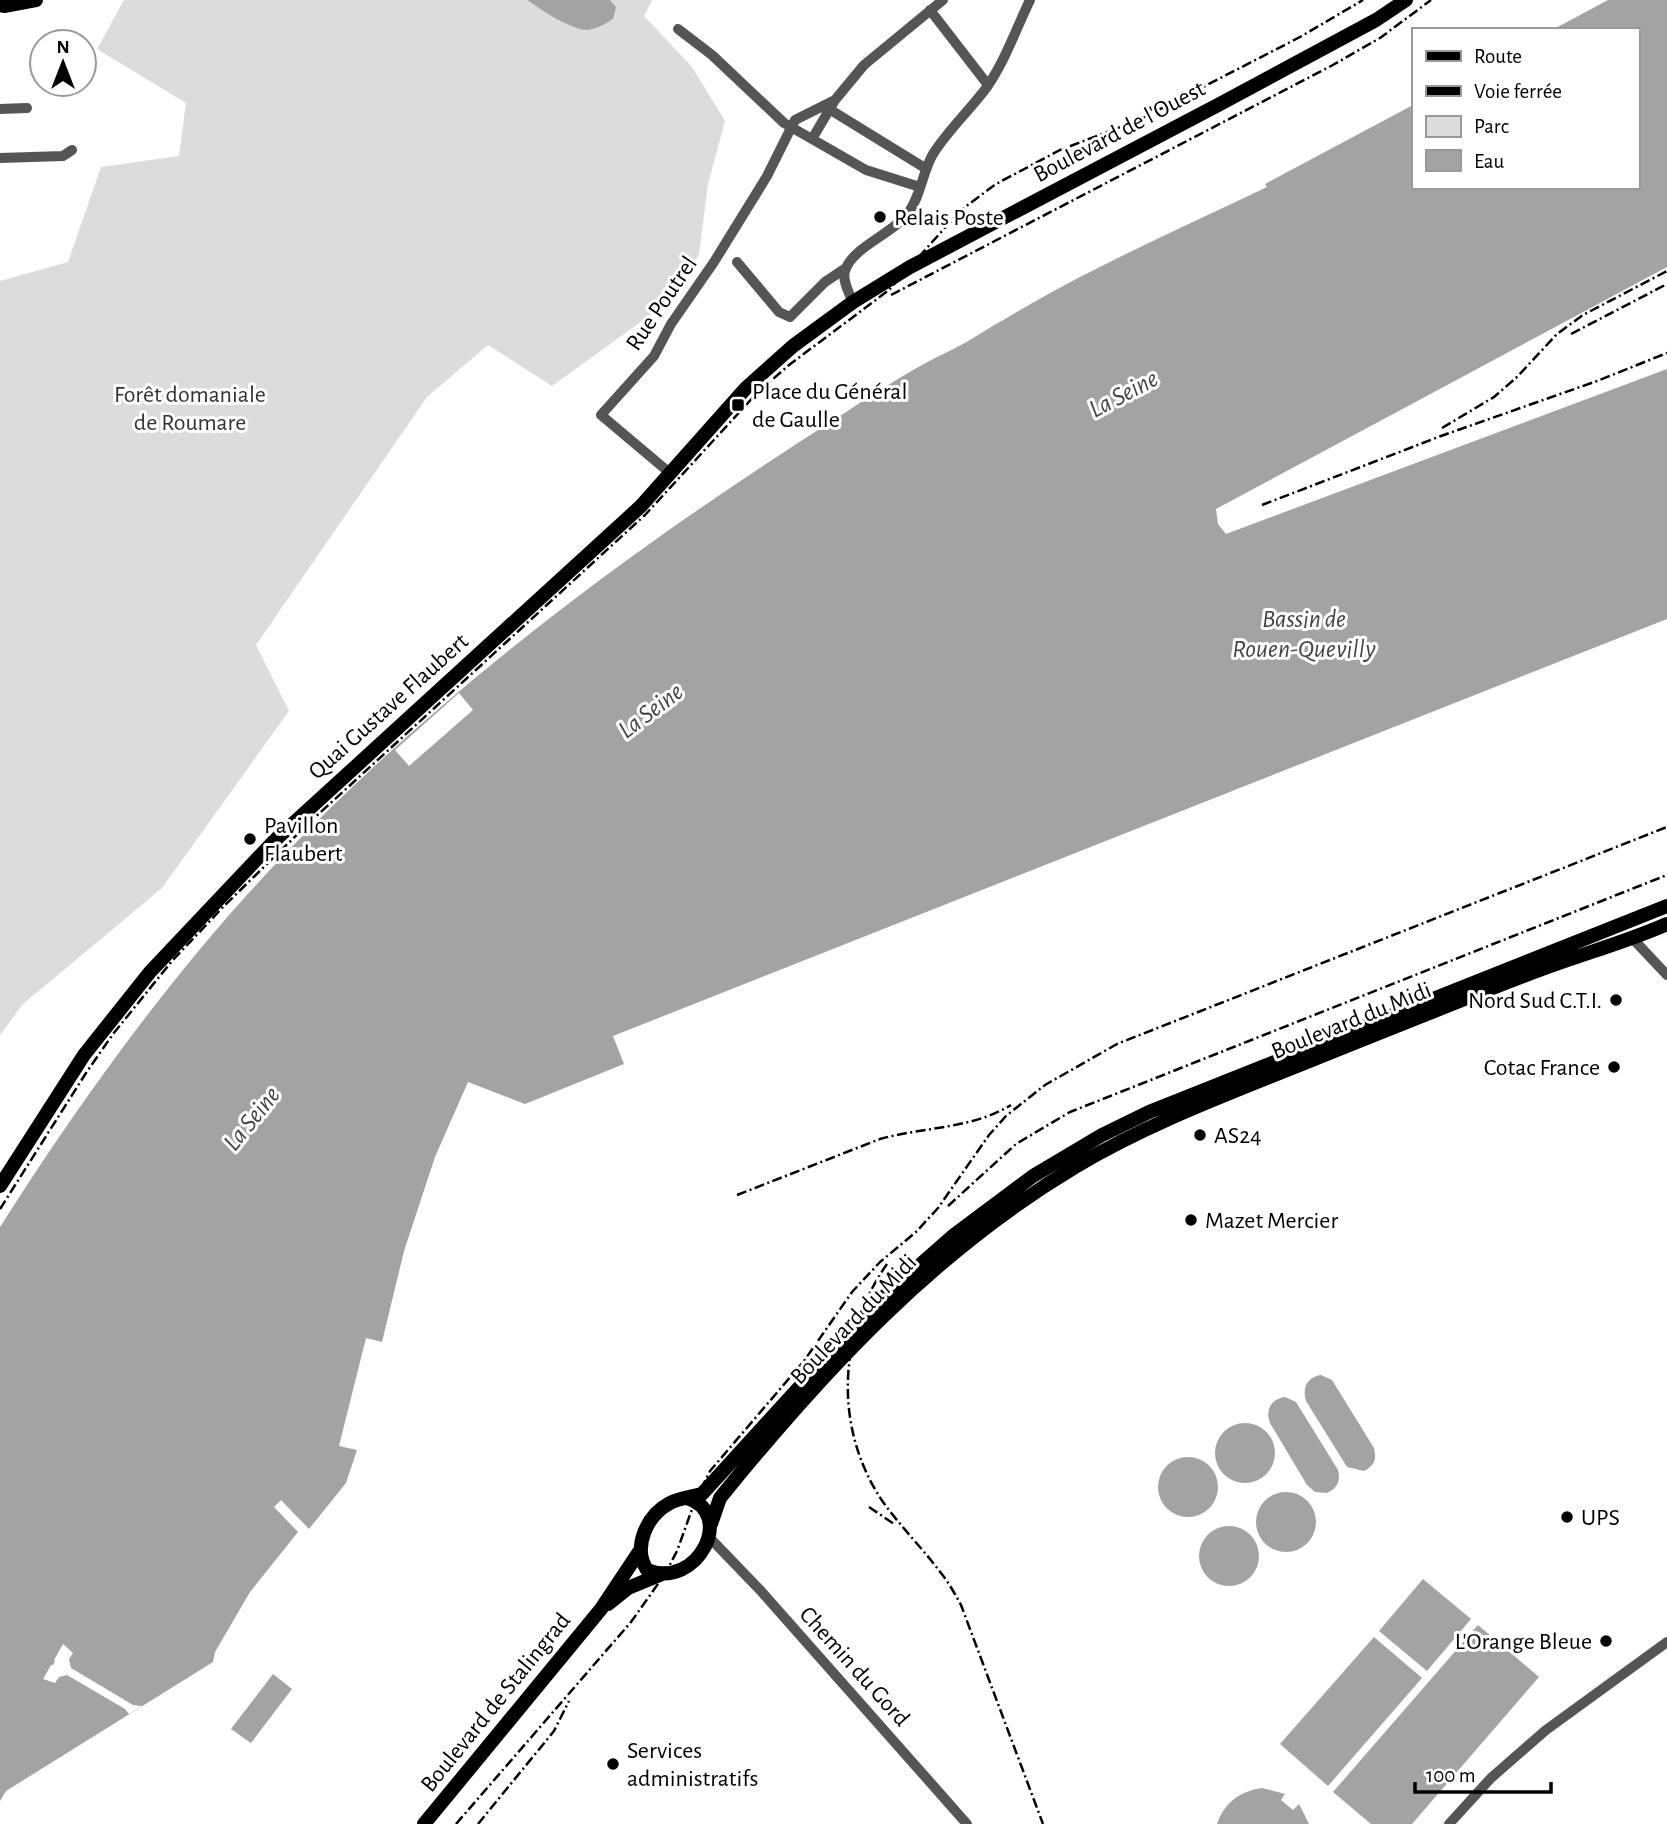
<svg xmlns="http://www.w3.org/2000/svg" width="1667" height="1824" font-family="'Alegreya Sans',sans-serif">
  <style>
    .green { fill: #dcdcdc }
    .water { fill: #a3a3a3 }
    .pier { fill: #fff }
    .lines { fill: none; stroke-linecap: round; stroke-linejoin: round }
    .minor { stroke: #555; stroke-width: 10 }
    .major { stroke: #000; stroke-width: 14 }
    .rail { stroke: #000; stroke-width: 2.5; stroke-dasharray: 10 3.5 2 3.5; stroke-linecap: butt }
    .poi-dot { fill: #000; stroke: #fff; stroke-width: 2.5 }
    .labels { text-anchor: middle; stroke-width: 6; stroke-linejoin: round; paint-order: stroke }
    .street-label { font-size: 24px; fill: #000; stroke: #fff }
    .poi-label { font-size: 24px; fill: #000; stroke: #fff; text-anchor: start }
    .park-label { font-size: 24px; fill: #333; stroke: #fff }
    .water-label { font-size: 26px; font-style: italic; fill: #444; stroke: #fff }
  </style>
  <rect width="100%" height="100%" fill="#fff"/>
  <path class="green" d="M124 0H527L566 24 585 30 616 7 610 0H652L644 16 692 67 725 121 708 184 699 255 660 308 552 386 488 345 427 397 256 645 289 711 162 888 23 1004 0 1035V281L68 262 101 167 179 156 186 103 97 49Z"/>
  <path class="water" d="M527 0H610L616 7 613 19C605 24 596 29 587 30 571 30 540 9 527 0Z
    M1608 0H1667V267L1216 509 1218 524 1226 534 1667 369V619L613 1036 624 1064 525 1104 468 1082 435 1157 404 1251 382 1342 366 1338 339 1446 357 1450 346 1483 309 1529 281 1500 274 1507 298 1532 250 1592 215 1652 213 1662 6 1791 0 1801V1227C84 1095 176 968 284 855 446 686 641 542 840 416 870 396 901 376 933 359 945 353 958 347 970 340 1004 319 1042 297 1078 278 1140 246 1204 217 1267 187L1265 184 1413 105V187H1637V30H1552Z
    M1321 1375 1332 1380 1374 1448C1377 1460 1374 1466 1364 1471L1347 1467 1306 1401C1302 1388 1307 1377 1321 1375Z
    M1285 1397 1296 1402 1338 1470C1341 1481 1337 1488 1327 1493L1315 1492 1307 1485 1270 1423C1265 1410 1271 1399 1285 1397Z
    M1215 1453a30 30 0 1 1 60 0a30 30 0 1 1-60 0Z
    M1158 1487a30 30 0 1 1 60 0a30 30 0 1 1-60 0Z
    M1256 1522a30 30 0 1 1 60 0a30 30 0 1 1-60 0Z
    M1199 1556a30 30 0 1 1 60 0a30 30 0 1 1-60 0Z
    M1423 1579 1471 1619 1427 1671 1379 1631Z
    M1478 1625 1539 1677 1412 1824H1371L1333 1792Z
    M1374 1637 1422 1678 1328 1786 1280 1744Z
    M273 1674 292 1689 251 1743 231 1729Z
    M1262 1788 1285 1794 1281 1800 1293 1810 1299 1804 1309 1824H1217C1224 1803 1240 1791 1262 1788Z"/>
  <path class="pier" d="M459 693 473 710 409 766 395 750Z
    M63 1644 73 1653 69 1659 71 1668 133 1705 142 1706 129 1714 125 1709 67 1675 59 1677 55 1683 43 1679 51 1665H53L55 1661 54 1660Z"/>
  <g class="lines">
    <path class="minor" d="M930 10 988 85
      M678 29 712 55 784 123 866 170 920 187
      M0 109 27 108
      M829 109 925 168
      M812 139 835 100 864 65 943 0
      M0 158 63 156 72 150
      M737 262 779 312 790 317 825 282 846 268
      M853 302C849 293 842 280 845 271 852 247 893 234 908 213 921 196 922 173 933 154 948 130 970 110 987 87 1005 61 1016 29 1030 0
      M671 474 601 415 654 356 671 324 714 262 767 176 795 120 835 100
      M1633 939 1667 975
      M709 1537 761 1591 967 1824
      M1449 1824 1491 1778 1546 1730 1667 1642"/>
    <path class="major" d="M0 5 4 6 36 0
      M0 1186 84 1055 150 972 274 841 641 506 746 388 793 346 853 302 910 267 1218 105 1376 20 1406 0
      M687 1498C736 1513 698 1590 647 1570 632 1547 647 1515 670 1503 679 1498 692 1497 702 1494L857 1324 888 1293 954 1235 1033 1176 1102 1135 1149 1112 1667 906
      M711 1524 720 1498C824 1370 933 1252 1075 1167 1147 1124 1225 1095 1302 1064 1379 1033 1456 1002 1534 972 1578 955 1624 943 1667 924
      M608 1604 628 1588 662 1574
      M424 1824 601 1609 639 1552"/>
    <path class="rail" d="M891 295 1331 66 1380 38 1431 0
      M1571 334 1667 284
      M1442 428 1494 397 1517 377 1557 334 1583 315 1667 271
      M1262 505 1441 436 1597 381 1667 353
      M737 1195 880 1139C923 1127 972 1129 1011 1105
      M948 1206 1016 1144 1070 1112 1667 875
      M0 1209 86 1073 113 1034 172 961 224 906 311 821 645 515 757 393 789 365 889 290 961 210 996 184 1060 150 1139 120 1300 37 1363 0
      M887 1264C837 1335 834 1430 883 1502 901 1527 923 1549 941 1573 949 1583 955 1594 961 1605L1043 1824
      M869 1507 894 1524
      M456 1824 631 1622 665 1574 677 1551 695 1501 710 1471 804 1361 852 1292 880 1262 916 1232 938 1208 989 1135 1006 1116 1045 1085 1117 1044 1667 827
      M478 1824 554 1731 569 1701"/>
  </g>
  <g class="poi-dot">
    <circle cx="880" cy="217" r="7"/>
    <rect x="731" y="398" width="14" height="14" rx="3.5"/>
    <circle cx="250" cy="839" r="7"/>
    <circle cx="1616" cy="1000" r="7"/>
    <circle cx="1614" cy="1067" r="7"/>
    <circle cx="1200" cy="1135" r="7"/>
    <circle cx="1191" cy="1220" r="7"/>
    <circle cx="1567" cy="1517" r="7"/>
    <circle cx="1606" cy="1641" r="7"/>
    <circle cx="613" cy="1764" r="7"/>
  </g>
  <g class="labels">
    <g class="street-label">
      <text transform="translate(1119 131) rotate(-28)" y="8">Boulevard de l'Ouest</text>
      <text transform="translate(661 303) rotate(-56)" y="8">Rue Poutrel</text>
      <text transform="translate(388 706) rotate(-42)" y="8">Quai Gustave Flaubert</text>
      <text transform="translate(1351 1020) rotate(-22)" y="8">Boulevard du Midi</text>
      <text transform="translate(853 1319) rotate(-46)" y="8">Boulevard du Midi</text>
      <text transform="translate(855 1666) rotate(48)" y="8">Chemin du Gord</text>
      <text transform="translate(495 1702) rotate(-51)" y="8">Boulevard de Stalingrad</text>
    </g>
    <g class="poi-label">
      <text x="894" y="225">Relais Poste</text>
      <text x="752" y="399">Place du Général<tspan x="752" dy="28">de Gaulle</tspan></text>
      <text x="264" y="833">Pavillon<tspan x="264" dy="28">Flaubert</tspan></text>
      <text x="1602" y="1008" text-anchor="end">Nord Sud C.T.I.</text>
      <text x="1600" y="1075" text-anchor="end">Cotac France</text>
      <text x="1214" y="1143">AS24</text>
      <text x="1205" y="1228">Mazet Mercier</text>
      <text x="1581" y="1525">UPS</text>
      <text x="1592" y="1649" text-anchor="end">L'Orange Bleue</text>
      <text x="627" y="1758">Services<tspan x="627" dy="28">administratifs</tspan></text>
    </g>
    <g class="park-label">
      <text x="190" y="402">Forêt domaniale<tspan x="190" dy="28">de Roumare</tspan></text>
    </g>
    <g class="water-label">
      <text transform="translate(1123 393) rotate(-28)" y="9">La Seine</text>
      <text x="1304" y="627">Bassin de<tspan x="1304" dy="30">Rouen-Quevilly</tspan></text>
      <text transform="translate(650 710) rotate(-37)" y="9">La Seine</text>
      <text transform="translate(251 1118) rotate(-51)" y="9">La Seine</text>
    </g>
  </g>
  <rect x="1412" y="28" width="228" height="161" fill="#ffffff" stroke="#999999" stroke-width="2"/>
  <rect x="1426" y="51" width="35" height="10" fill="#000000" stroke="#999999" stroke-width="2"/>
  <text x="1474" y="63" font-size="21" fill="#000000">Route</text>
  <rect x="1426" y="86" width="35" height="10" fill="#000000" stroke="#999999" stroke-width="2"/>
  <text x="1474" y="98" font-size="21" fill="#000000">Voie ferrée</text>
  <rect x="1426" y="116" width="35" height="21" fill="#dcdcdc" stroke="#999999" stroke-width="2"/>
  <text x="1474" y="133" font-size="21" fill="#000000">Parc</text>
  <rect x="1426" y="150" width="35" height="21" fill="#a3a3a3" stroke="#999999" stroke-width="2"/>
  <text x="1474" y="168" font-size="21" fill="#000000">Eau</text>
  <g transform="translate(63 63)"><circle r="33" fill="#ffffff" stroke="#999999" stroke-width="2"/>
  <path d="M0-5L12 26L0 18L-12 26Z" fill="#000000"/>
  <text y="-10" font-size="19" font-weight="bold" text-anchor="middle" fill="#000000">N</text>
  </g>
  <path d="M1415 1782v10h136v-10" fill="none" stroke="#000000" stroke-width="3.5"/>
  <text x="1426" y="1782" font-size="21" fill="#000000" stroke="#ffffff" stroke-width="5" paint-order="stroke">100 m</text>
</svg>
